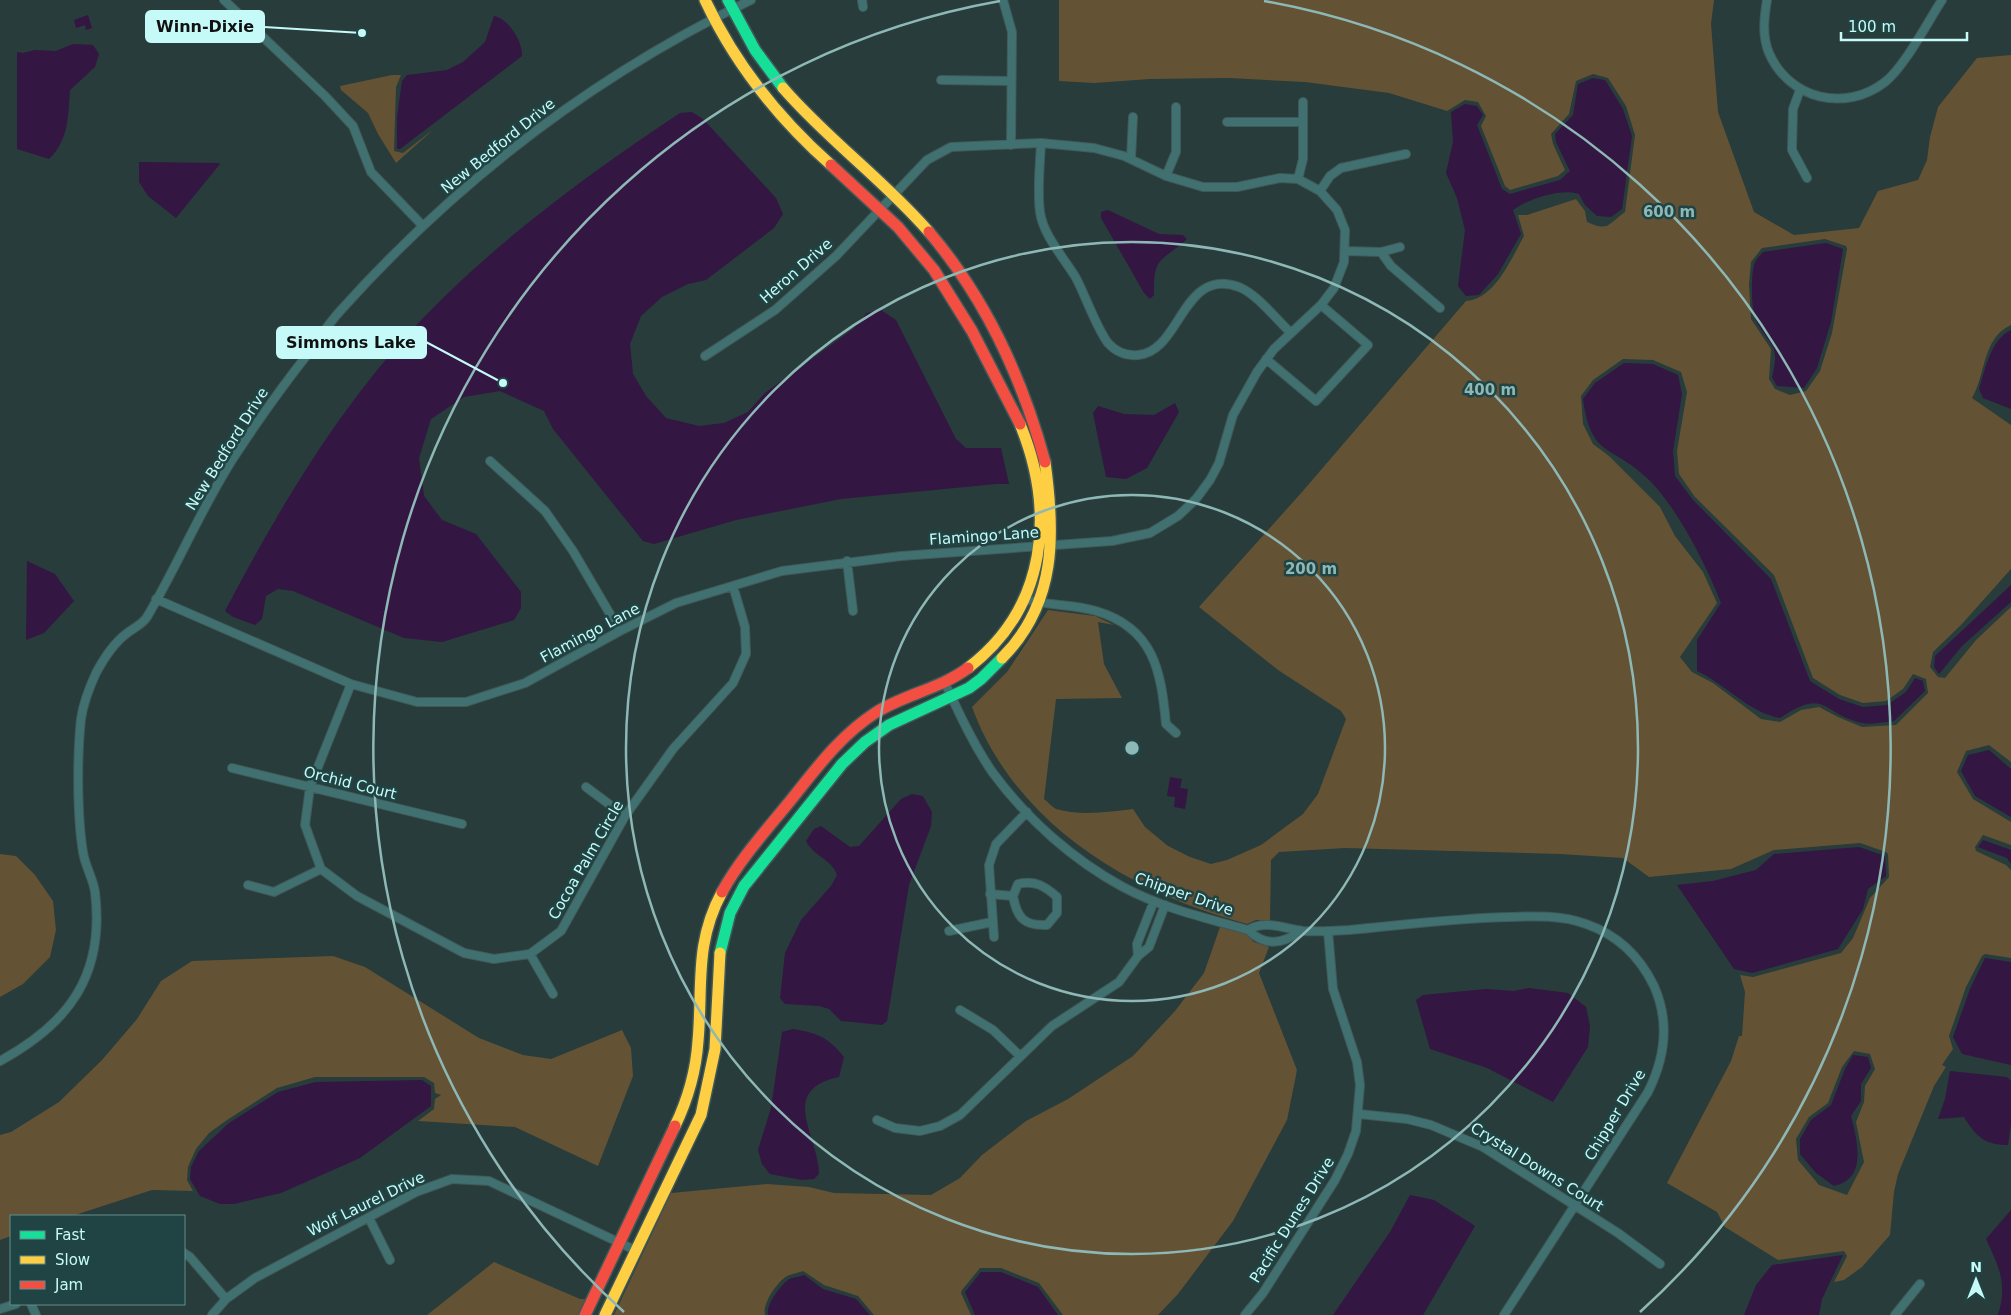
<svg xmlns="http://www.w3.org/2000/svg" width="2011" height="1315" font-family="'DejaVu Sans',sans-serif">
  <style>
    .green { fill: #645235; fill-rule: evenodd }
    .water { fill: #331642 }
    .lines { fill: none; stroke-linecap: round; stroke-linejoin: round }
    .street-casing { stroke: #405958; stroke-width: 10 }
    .fast-casing { stroke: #405958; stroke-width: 14 }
    .slow-casing { stroke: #405958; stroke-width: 14 }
    .jam-casing { stroke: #405958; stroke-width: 14 }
    .street { stroke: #407170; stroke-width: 8 }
    .fast { stroke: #16e098; stroke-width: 11 }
    .slow { stroke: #ffcf43; stroke-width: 11 }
    .jam { stroke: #f24e42; stroke-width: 11 }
    .ring { fill: none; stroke: #8eb8b6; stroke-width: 2.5 }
    .labels { text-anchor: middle; stroke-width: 5; stroke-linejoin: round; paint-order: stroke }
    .street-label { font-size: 15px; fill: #c6faf9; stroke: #1f4443 }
    .centre { fill: #8eb8b6; stroke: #1f4443; stroke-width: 2.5 }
    .ring-label { font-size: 15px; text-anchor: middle; font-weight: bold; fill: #8eb8b6; stroke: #1f4443; stroke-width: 5; stroke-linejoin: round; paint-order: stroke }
    .leader { fill: none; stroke: #c6faf9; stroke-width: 2 }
    .callout-dot { fill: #c6faf9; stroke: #1f4443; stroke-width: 2 }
    .callout { fill: #c6faf9; stroke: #c6faf9; stroke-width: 2 }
    .callout-label { font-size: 16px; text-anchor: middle; font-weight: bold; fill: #111 }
  </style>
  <rect width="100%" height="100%" fill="#273c3b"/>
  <path class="green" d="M1059 0H1714L1711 24 1718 112 1754 212 1794 235 1859 228 1878 191 1918 180 1927 160 1930 137 1938 107 1977 58 2011 55V325C1982 338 1986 375 1972 398L2011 425V569L1961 625 1933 652 1930 667 1938 677 1945 678 1976 640 2011 607V762L1989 745 1966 751 1957 772 1973 799 2011 822V845L1983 835 1975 847 1976 851 2006 865 2011 870V958L1985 954 1982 956 1966 987 1949 1036 1953 1049 1942 1065 1946 1067 1934 1086 1898 1174 1894 1192 1890 1235 1862 1267 1844 1280 1834 1282 1847 1256 1844 1251 1778 1260 1725 1227 1717 1212 1667 1183 1731 1061 1739 1036H1742L1745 992 1740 975 1753 977 1841 953 1853 938 1870 898 1889 877 1888 854 1886 852 1860 843 1774 850 1731 869 1649 877 1623 858 1560 854 1345 848 1279 852 1271 860 1270 921 1256 920 1247 924C1133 894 1015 825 972 707L1007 672 1048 610 1095 616 1114 625 1098 622 1104 664 1122 698 1056 699 1044 799C1048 802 1052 807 1056 809 1079 816 1110 812 1133 809L1145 827 1168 846 1190 857 1211 864 1227 860 1261 845 1303 814 1318 794 1346 719 1341 711 1278 670 1199 607 1302 492 1466 301C1495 299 1511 259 1524 236L1518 215H1527L1576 199 1585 211 1587 222C1609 232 1608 224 1625 212L1635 135 1626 106 1608 78 1593 74 1576 81 1569 114 1551 134 1553 144 1565 170 1558 176 1510 190 1505 186 1481 126 1486 116 1478 102 1465 100 1447 111 1389 93 1305 82 1229 78 1150 79 1094 83 1059 81ZM1825 239 1846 246 1847 249 1832 333 1820 371 1806 391 1790 395 1775 389 1769 379 1771 349 1751 319 1749 284 1751 262 1762 248ZM1623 359 1653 360 1681 372 1687 392 1677 451 1679 474 1695 497 1774 575 1813 678 1840 695 1863 703 1886 701 1903 689 1913 674 1926 679 1928 693 1896 725 1862 727 1838 717 1819 707 1801 710 1780 722 1761 719 1713 683 1692 672 1680 657 1717 603 1703 572 1675 536 1660 507 1609 456 1593 444 1583 424 1581 396 1593 380ZM1854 1051 1870 1054 1875 1069 1865 1086 1864 1102 1856 1122 1864 1162 1847 1195 1819 1185 1798 1160 1796 1139 1809 1117 1828 1103 1842 1067Z
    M392 75H401L396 87 394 151 403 153 434 129 396 163 378 134 368 113 341 90 340 86Z
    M0 854 16 856 35 875 53 901 56 930 50 957 23 984 0 997Z
    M1220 927 1246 934 1254 942 1269 947 1259 973 1297 1070 1287 1120 1233 1221 1178 1294 1158 1315H1063L1039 1283 1001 1268H980L962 1290 961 1293 971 1315H874L858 1296 824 1285 803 1271C798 1273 791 1274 787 1276 777 1282 762 1304 765 1315H614L671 1193 767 1184 809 1187 834 1193 931 1195 960 1178 982 1155 1026 1121 1068 1099 1133 1056 1175 1011 1204 973Z
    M333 956 365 967 479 1038 523 1055 551 1059 622 1030 631 1048 633 1076 598 1166 515 1127 418 1121 434 1109 435 1099 441 1095 435 1093 434 1083 424 1077H315L277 1088 227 1120 209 1133 196 1149 188 1167 187 1180 193 1191 152 1190 72 1216H11V1236L0 1240V1135L11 1132 59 1102 102 1060 137 1019 161 981 192 961Z
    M494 1262 580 1299H587L580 1315H427Z"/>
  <path class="water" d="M88 15 92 28 86 30 85 25 76 28 74 20Z
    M494 16C508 18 523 42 522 56L400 149H397V117L402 81 407 75 447 70 463 62 485 42Z
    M73 44 93 45 99 54 95 67 70 90C68 116 69 140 49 159L17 149V52L23 53 35 50 56 51Z
    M1593 78 1605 80 1623 109 1632 136 1622 209 1611 217 1597 216 1585 205 1579 194C1561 188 1528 199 1513 210L1521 234 1498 274 1479 295 1466 296 1458 286 1465 230 1457 198 1446 173 1453 142 1451 112 1465 104 1477 106 1483 115 1477 125 1502 189 1510 194 1560 180 1570 171 1556 142 1555 134 1573 115 1578 84Z
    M692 112 703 119 776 198 783 214 774 228 706 280 688 284 662 297 641 316 630 344 633 374 646 396 666 418 699 426 724 423 748 412 765 393 853 329 867 313 881 310 896 320 956 439 966 448H1001L1009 484H996L841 499 736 520 654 544 643 541 553 429 544 411 500 391 464 397 431 419 419 458 424 496 442 520 476 534 521 592V608L514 620 442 642 404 638 293 591 278 589 266 596 262 619 255 625 233 617 225 611C265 535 308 460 360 392 446 278 563 191 680 113Z
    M139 162 219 163 220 164 176 218 148 196 139 182Z
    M1108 210 1159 234 1183 235 1187 239C1162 262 1153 255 1154 295L1150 299 1144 293 1101 218V212Z
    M1826 243 1843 249 1831 322 1817 368 1804 388 1777 386 1772 377C1781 342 1769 347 1756 320 1751 311 1751 276 1754 265 1755 260 1760 256 1763 252Z
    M2011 330V409L1983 398 1979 389C1985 370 1991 339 2011 330Z
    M1624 363 1653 364 1678 375 1682 394 1673 451 1675 476 1693 500 1771 579 1810 681 1839 699 1863 707 1887 705 1906 692 1915 678 1923 681 1925 691 1894 721C1884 722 1872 725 1862 723 1820 713 1827 687 1780 718 1748 712 1727 685 1697 671V640L1721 603C1707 566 1676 505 1647 478 1611 444 1591 458 1583 399L1595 383Z
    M1175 403 1179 412 1147 468 1126 479 1106 477 1093 413 1098 406 1124 414 1154 415Z
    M27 561 55 574 74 601 44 633 26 640Z
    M2011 585V602L1962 646 1939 674 1934 667 1935 656Z
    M1989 750 2011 769V817L1975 796 1961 771 1968 755Z
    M1170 777 1182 779 1180 788 1188 789 1185 809 1174 807 1175 797 1167 796Z
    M912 794 923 796 932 812 931 826 909 885 887 1021 882 1025 841 1021 829 1009 819 1006 785 1004 780 998 785 953 801 920 831 886 837 875C832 859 813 856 806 841L814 829 821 826 850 847 859 846 901 799Z
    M1983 840 2011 850V864L2007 858 1978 847Z
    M1859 847 1885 856 1886 876 1868 889 1863 909 1838 949 1752 973 1734 969 1677 885 1713 881 1756 870 1774 854Z
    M1985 958 2011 962V1065L1962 1054 1953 1037 1970 989Z
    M1529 988 1568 993 1586 1007 1590 1026 1588 1047 1553 1102 1487 1068 1430 1049 1416 1000 1423 995 1486 989 1514 991Z
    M793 1029C817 1033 828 1037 844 1057L839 1077C777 1090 819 1137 819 1174L814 1179 802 1180 770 1174 762 1164 758 1150 771 1108 782 1032Z
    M1853 1055 1868 1057 1871 1068 1861 1084V1101L1851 1116C1857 1140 1868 1179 1834 1186L1816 1173 1800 1154V1139L1811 1120 1831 1105 1845 1069Z
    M1950 1071 2007 1077 2011 1081V1124L2008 1145C1984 1145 1976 1136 1964 1117L1938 1119 1945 1099Z
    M422 1080 431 1086V1106L360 1158 281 1193 234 1204H220L200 1196 190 1179 191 1167 199 1151 229 1123 278 1092 316 1082Z
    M1410 1195 1434 1200 1475 1226 1423 1315H1333L1390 1232Z
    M2011 1210V1315H1998C2008 1284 1999 1267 1986 1239Z
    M1843 1255 1822 1299 1819 1315H1744L1756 1285 1772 1265Z
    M981 1272H1001L1038 1287 1058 1315H975L965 1292Z
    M804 1275 823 1289 856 1299 870 1315H768C766 1305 780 1286 788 1280 792 1277 799 1277 804 1275Z"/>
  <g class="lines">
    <defs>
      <path id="street" d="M224 0 325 96 353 126 371 172 423 226
        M862 0 863 7
        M1003 0 1012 32 1011 145
        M1767 0C1764 18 1762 36 1769 53 1789 99 1845 113 1885 82 1905 66 1927 23 1942 0
        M941 80 1011 81
        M1800 90 1793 109 1792 150 1807 178
        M1303 102V122
        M1227 122H1303V159L1298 179
        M1041 143C1040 165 1037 190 1040 212 1043 235 1064 258 1076 278 1086 297 1096 327 1108 343 1116 352 1126 356 1138 355 1181 352 1182 266 1239 287 1258 295 1275 318 1290 332
        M1131 159 1133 117
        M1166 176 1176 152V107
        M1320 191 1330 176 1341 168 1406 154
        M1345 251 1381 252 1400 247
        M1381 252 1391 266 1440 308
        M1266 359 1316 401 1368 345 1321 305
        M490 461 545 511 573 551 620 631
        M847 561 853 611
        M156 599 351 684 417 702H466L525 683 620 631 676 603 782 571 901 556 1112 541 1150 533 1178 516 1196 499 1210 480 1219 463 1233 415 1257 372 1274 349 1321 305 1334 288 1344 262 1345 230 1337 210 1320 191 1298 179 1280 178 1237 187H1203L1166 176 1124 156 1094 148 1041 143 951 147 927 160 836 256 775 310 705 356
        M1024 599C1048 606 1073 604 1096 611 1154 628 1161 671 1166 724L1176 733
        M945 683C959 713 974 746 993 773 1027 819 1073 860 1123 887 1162 908 1206 918 1248 930 1265 947 1283 944 1301 931
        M351 684 310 787 305 825 321 869 357 896 464 953 494 959 530 954 561 931 625 816 673 749 733 683 746 654 745 627 733 586
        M232 768 462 824
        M586 787 625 816
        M248 885 274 892 321 869
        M990 894 1013 896C1017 918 1024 926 1047 925L1057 913V897C1045 886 1035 880 1018 884L1013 896
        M1248 930C1265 919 1285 929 1303 931 1318 932 1334 931 1349 930 1403 925 1457 918 1511 917 1536 916 1562 915 1586 924 1618 935 1640 957 1654 986 1670 1022 1665 1058 1648 1092L1504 1315
        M949 931 992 922
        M994 937 989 865 996 844 1027 812
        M530 954 553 994
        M1138 956 1137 944 1154 901
        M960 1010 993 1030 1019 1055
        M0 1061C70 1023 105 974 95 892 93 878 85 866 83 852 77 816 77 756 81 719 83 705 90 686 96 673 103 660 114 643 126 634 133 628 142 625 147 617 178 565 201 508 234 457 257 422 281 388 307 355 318 340 328 324 341 310 457 181 595 75 751 0
        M1359 1114 1407 1119 1431 1125 1483 1147 1618 1233 1660 1264
        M877 1120 895 1128 920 1131 940 1126 960 1115 1052 1026 1119 982 1138 956 1149 947 1165 905
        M369 1218 390 1260
        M184 1253 190 1257 226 1299
        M31 1304 36 1315
        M0 1309 16 1304
        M212 1315 226 1299 255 1278 416 1192 452 1179 489 1181 637 1251
        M1245 1315 1263 1293 1335 1180 1348 1154 1356 1131 1360 1085 1357 1062 1333 989 1328 931
        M1895 1315 1920 1284"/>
      <path id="fast" d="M728 0 755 50 783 88
        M720 953 730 913 744 886 842 764 865 742 889 725 969 688 981 679 1002 658"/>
      <path id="slow" d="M705 0C735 64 778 118 831 165
        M783 88C828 140 884 180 929 232
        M1002 658C1057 603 1055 534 1045 462
        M968 668C1047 608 1056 512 1020 424
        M675 1126C688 1099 696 1071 698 1041 703 986 694 944 722 892
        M605 1315 701 1115 715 1049 720 953"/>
      <path id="jam" d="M831 165 898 227 934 270 972 331 1020 424
        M929 232C986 299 1022 377 1045 462
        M722 892C739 861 763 834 786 806 813 773 838 737 875 713 905 694 940 689 968 668
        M585 1315 675 1126"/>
    </defs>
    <use href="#street" class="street-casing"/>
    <use href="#fast" class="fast-casing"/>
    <use href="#slow" class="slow-casing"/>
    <use href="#jam" class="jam-casing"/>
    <use href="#street" class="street"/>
    <use href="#fast" class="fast"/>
    <use href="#slow" class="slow"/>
    <use href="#jam" class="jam"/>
  </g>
  <g class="ring">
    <circle cx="1132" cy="748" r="253"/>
    <circle cx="1132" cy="748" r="506"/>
    <path d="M624 1312A759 759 0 0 1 1000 1M1264 1A759 759 0 0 1 1640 1312"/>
  </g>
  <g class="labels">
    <g class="street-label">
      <text transform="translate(498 146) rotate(-39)" y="5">New Bedford Drive</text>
      <text transform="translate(796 271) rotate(-41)" y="5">Heron Drive</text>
      <text transform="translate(227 449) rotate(-58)" y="5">New Bedford Drive</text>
      <text transform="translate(984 536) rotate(-4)" y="5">Flamingo Lane</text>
      <text transform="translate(590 633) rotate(-28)" y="5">Flamingo Lane</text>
      <text transform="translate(350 783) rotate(14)" y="5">Orchid Court</text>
      <text transform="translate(586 860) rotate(-60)" y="5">Cocoa Palm Circle</text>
      <text transform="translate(1184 894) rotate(19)" y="5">Chipper Drive</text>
      <text transform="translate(1615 1115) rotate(-59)" y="5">Chipper Drive</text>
      <text transform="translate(1537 1167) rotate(32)" y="5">Crystal Downs Court</text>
      <text transform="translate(366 1204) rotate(-26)" y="5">Wolf Laurel Drive</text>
      <text transform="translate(1292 1220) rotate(-58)" y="5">Pacific Dunes Drive</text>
    </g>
  </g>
  <circle cx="1132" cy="748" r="8" class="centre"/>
  <g class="ring-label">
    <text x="1669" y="217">600 m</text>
    <text x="1490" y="395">400 m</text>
    <text x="1311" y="574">200 m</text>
  </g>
  <path class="leader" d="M362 33L264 27M503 383L426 342"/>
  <g class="callout-dot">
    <circle cx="362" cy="33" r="5"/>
    <circle cx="503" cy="383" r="5"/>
  </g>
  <g class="callout">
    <rect x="146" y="11" width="118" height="31" rx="5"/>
    <rect x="277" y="327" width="149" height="31" rx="5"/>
  </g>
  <g class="callout-label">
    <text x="205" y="32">Winn-Dixie</text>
    <text x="351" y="348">Simmons Lake</text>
  </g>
  <rect x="10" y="1215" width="175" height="90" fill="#1f4443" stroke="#628d8c"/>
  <rect x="20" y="1231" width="25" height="8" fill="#16e098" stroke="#628d8c"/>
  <text x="55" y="1240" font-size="15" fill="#c6faf9">Fast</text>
  <rect x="20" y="1256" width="25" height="8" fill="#ffcf43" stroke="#628d8c"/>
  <text x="55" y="1265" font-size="15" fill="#c6faf9">Slow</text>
  <rect x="20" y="1281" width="25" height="8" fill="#f24e42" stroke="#628d8c"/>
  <text x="55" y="1290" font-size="15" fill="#c6faf9">Jam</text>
  <g transform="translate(1976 1280)" stroke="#1f4443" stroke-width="4" paint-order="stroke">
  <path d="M0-4L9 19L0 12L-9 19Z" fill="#c6faf9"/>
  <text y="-8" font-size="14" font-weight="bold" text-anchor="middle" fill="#c6faf9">N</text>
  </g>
  <path d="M1841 32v8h126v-8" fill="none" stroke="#c6faf9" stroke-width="2.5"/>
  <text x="1848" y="32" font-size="15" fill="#c6faf9" stroke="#1f4443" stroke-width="4" paint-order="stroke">100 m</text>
</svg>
